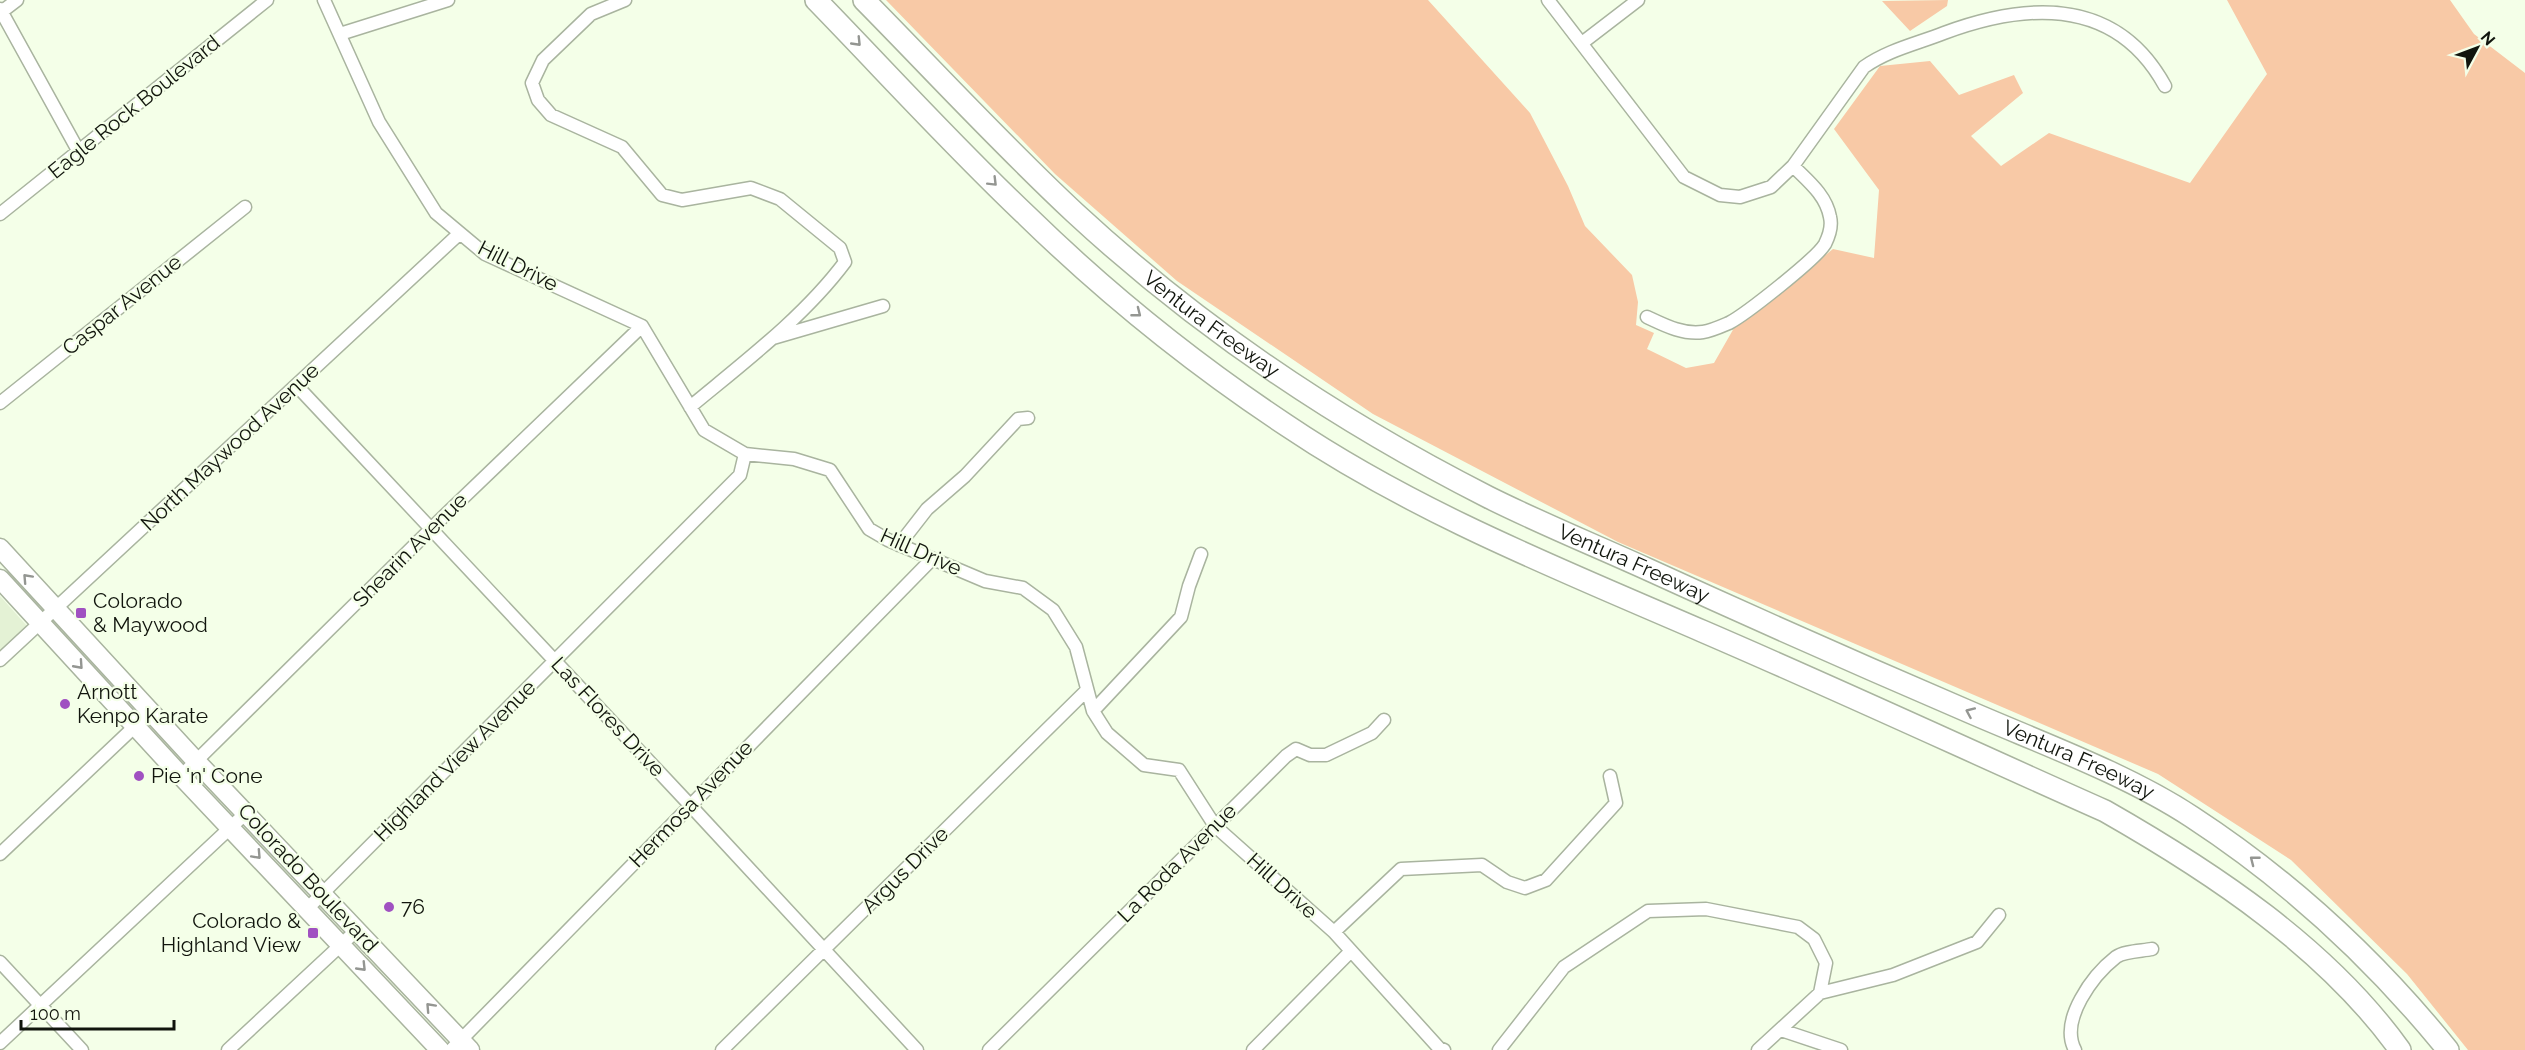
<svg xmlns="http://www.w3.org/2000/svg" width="2525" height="1050" font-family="Raleway,sans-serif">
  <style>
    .built { fill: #e4f2d5 }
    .green { fill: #f8c9a6 }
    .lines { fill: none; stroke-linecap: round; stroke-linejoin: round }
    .minor-casing { stroke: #a9b49f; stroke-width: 15 }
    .primary-casing { stroke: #a9b49f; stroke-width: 21 }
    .motorway-casing { stroke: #a9b49f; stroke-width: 24 }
    .minor { stroke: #fff; stroke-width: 12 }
    .primary { stroke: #fff; stroke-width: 18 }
    .motorway { stroke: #fff; stroke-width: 21 }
    .oneway { stroke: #949692 }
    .poi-dot { fill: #a051c1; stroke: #f4ffe8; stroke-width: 2 }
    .labels { text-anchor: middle; stroke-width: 4.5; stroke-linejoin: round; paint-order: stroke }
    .street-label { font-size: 21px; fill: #11150d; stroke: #f4ffe8 }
    .poi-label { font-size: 21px; fill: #11150d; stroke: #f4ffe8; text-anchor: start }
  </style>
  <rect width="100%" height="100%" fill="#f4ffe8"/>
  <path class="built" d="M0 596 27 626 0 651Z"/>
  <path class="green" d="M886 0H1428L1530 113 1568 186 1585 226 1632 275 1638 302 1636 325 1654 333 1647 349 1686 368 1714 363 1734 328 1833 249 1874 258 1879 190 1834 129 1880 66 1930 61 1959 95 2014 75 2023 93 1971 136 2001 166 2049 133 2190 183 2267 74 2227 0H2450L2474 34 2525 73V1050H2468L2407 974 2291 860 2158 774 1618 542 1373 414 1177 281 1055 174Z
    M1948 0 1947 6 1910 31 1882 1Z"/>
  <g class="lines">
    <defs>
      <path id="minor" d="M324 0 379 122 436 213 485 254 642 326 704 430 745 454 794 459 830 470 869 529 888 540 985 581 1023 588 1053 610 1076 647 1093 711 1107 733 1144 765 1179 770 1215 826 1334 932 1439 1048 1444 1050
        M625 0 591 14 543 60 532 83 538 100 551 115 622 147 662 195 682 200 751 188 780 199 840 248 845 262C804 317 743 363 690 407
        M1548 0 1684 177 1720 195 1740 197 1771 187 1793 166 1864 67C1888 50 1916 44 1944 33 2033 0 2118 0 2165 86
        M0 9 79 152
        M0 13 17 0
        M340 34 448 0
        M1582 43 1638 0
        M0 214 267 0
        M1647 317C1664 325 1683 335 1703 332 1711 331 1722 326 1729 323 1746 314 1816 259 1825 244 1829 236 1832 225 1830 217 1826 195 1808 181 1793 166
        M773 338 883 306
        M297 386 690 805 917 1050
        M0 403 245 207
        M899 545 927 509 965 476 1018 419 1028 418
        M0 660 460 233
        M1093 711 1181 617 1189 586 1201 554
        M181 776 441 519 642 326
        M0 854 150 712
        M307 909 740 475 745 454
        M1334 932 1401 869 1482 865 1507 882 1525 888 1546 880 1616 803 1610 776
        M0 962 82 1050
        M1781 1030 1841 1050
        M0 1043 246 813
        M228 1050 357 930
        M451 1050 932 559
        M722 1050 1087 690
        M989 1050 1286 756 1296 749 1310 755H1326L1372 733 1384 720
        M1253 1050 1351 951
        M1499 1050 1564 967 1648 911 1706 909 1798 927 1814 939 1826 963 1820 993
        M1758 1050 1820 993 1893 975 1977 942 1999 915
        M2075 1050C2059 1020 2093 975 2116 957 2124 951 2142 951 2152 949"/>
      <path id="primary" d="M0 548 196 761 470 1050
        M0 579 181 776 440 1050"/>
      <g id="motorway">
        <path d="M816 0C886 72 954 147 1027 216 1106 293 1194 364 1286 425 1415 512 1559 569 1702 631 1837 689 1970 751 2105 811 2212 872 2327 948 2400 1050"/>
        <path id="s1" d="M864 0C934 71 1002 145 1075 213 1197 326 1340 422 1488 497 1540 523 1594 545 1647 569 1752 617 1858 664 1965 710 2038 742 2125 773 2192 817 2290 881 2375 960 2448 1050"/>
      </g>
    </defs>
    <use href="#minor" class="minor-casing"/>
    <use href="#primary" class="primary-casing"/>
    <use href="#motorway" class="motorway-casing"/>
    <use href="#minor" class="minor"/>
    <use href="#primary" class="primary"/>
    <use href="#motorway" class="motorway"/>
  </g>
  <defs><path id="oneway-chevron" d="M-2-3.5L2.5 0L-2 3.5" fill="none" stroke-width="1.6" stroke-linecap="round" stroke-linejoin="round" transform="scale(1.5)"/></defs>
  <g class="oneway">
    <use href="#oneway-chevron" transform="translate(857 42) rotate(46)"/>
    <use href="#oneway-chevron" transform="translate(993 182) rotate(45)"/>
    <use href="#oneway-chevron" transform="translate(1137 313) rotate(38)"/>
    <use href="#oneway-chevron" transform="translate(27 578) rotate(-133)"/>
    <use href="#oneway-chevron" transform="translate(79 665) rotate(48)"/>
    <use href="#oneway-chevron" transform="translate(1970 712) rotate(-156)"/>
    <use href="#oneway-chevron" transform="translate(257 855) rotate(47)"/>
    <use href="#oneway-chevron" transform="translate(2254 860) rotate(-142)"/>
    <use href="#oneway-chevron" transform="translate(362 967) rotate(46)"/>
    <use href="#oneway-chevron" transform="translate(430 1007) rotate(-133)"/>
  </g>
  <g class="poi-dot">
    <rect x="75" y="607" width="12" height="12" rx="3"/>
    <circle cx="65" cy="704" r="6"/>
    <circle cx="139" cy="776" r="6"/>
    <circle cx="389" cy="907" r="6"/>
    <rect x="307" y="927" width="12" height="12" rx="3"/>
  </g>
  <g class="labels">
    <g class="street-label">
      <text transform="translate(134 107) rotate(-39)" y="7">Eagle Rock Boulevard</text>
      <text transform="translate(518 266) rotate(27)" y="7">Hill Drive</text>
      <text transform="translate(122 305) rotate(-39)" y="7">Caspar Avenue</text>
      <text dy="7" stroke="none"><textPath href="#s1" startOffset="476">Ventura Freeway</textPath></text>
      <text transform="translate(230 447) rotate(-43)" y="7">North Maywood Avenue</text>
      <text transform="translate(410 550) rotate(-45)" y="7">Shearin Avenue</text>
      <text transform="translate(921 552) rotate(24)" y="7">Hill Drive</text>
      <text dy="7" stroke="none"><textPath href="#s1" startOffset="963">Ventura Freeway</textPath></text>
      <text transform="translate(608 717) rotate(47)" y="7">Las Flores Drive</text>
      <text transform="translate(455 761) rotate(-45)" y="7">Highland View Avenue</text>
      <text dy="7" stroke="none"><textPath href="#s1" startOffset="1449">Ventura Freeway</textPath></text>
      <text transform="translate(691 804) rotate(-46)" y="7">Hermosa Avenue</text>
      <text transform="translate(1177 863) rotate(-45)" y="7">La Roda Avenue</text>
      <text transform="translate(905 870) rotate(-45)" y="7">Argus Drive</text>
      <text transform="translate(308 878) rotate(47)" y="7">Colorado Boulevard</text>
      <text transform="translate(1282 886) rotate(42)" y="7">Hill Drive</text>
    </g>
    <g class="poi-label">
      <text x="93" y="608">Colorado<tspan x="93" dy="24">&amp; Maywood</tspan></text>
      <text x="77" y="699">Arnott<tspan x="77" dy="24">Kenpo Karate</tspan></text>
      <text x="151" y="783">Pie 'n' Cone</text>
      <text x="401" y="914">76</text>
      <text x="301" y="928" text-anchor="end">Colorado &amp;<tspan x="301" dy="24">Highland View</tspan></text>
    </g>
  </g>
  <g transform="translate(2477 48) rotate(49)" stroke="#f4ffe8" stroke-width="4.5" paint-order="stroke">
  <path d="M0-4.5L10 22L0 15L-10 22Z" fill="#11150d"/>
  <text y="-9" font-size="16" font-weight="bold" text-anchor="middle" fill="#11150d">N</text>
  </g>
  <path d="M21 1020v9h153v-9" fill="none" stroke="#11150d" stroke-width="3"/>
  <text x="30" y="1020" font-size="18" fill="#11150d" stroke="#f4ffe8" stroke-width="4.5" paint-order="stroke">100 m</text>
</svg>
